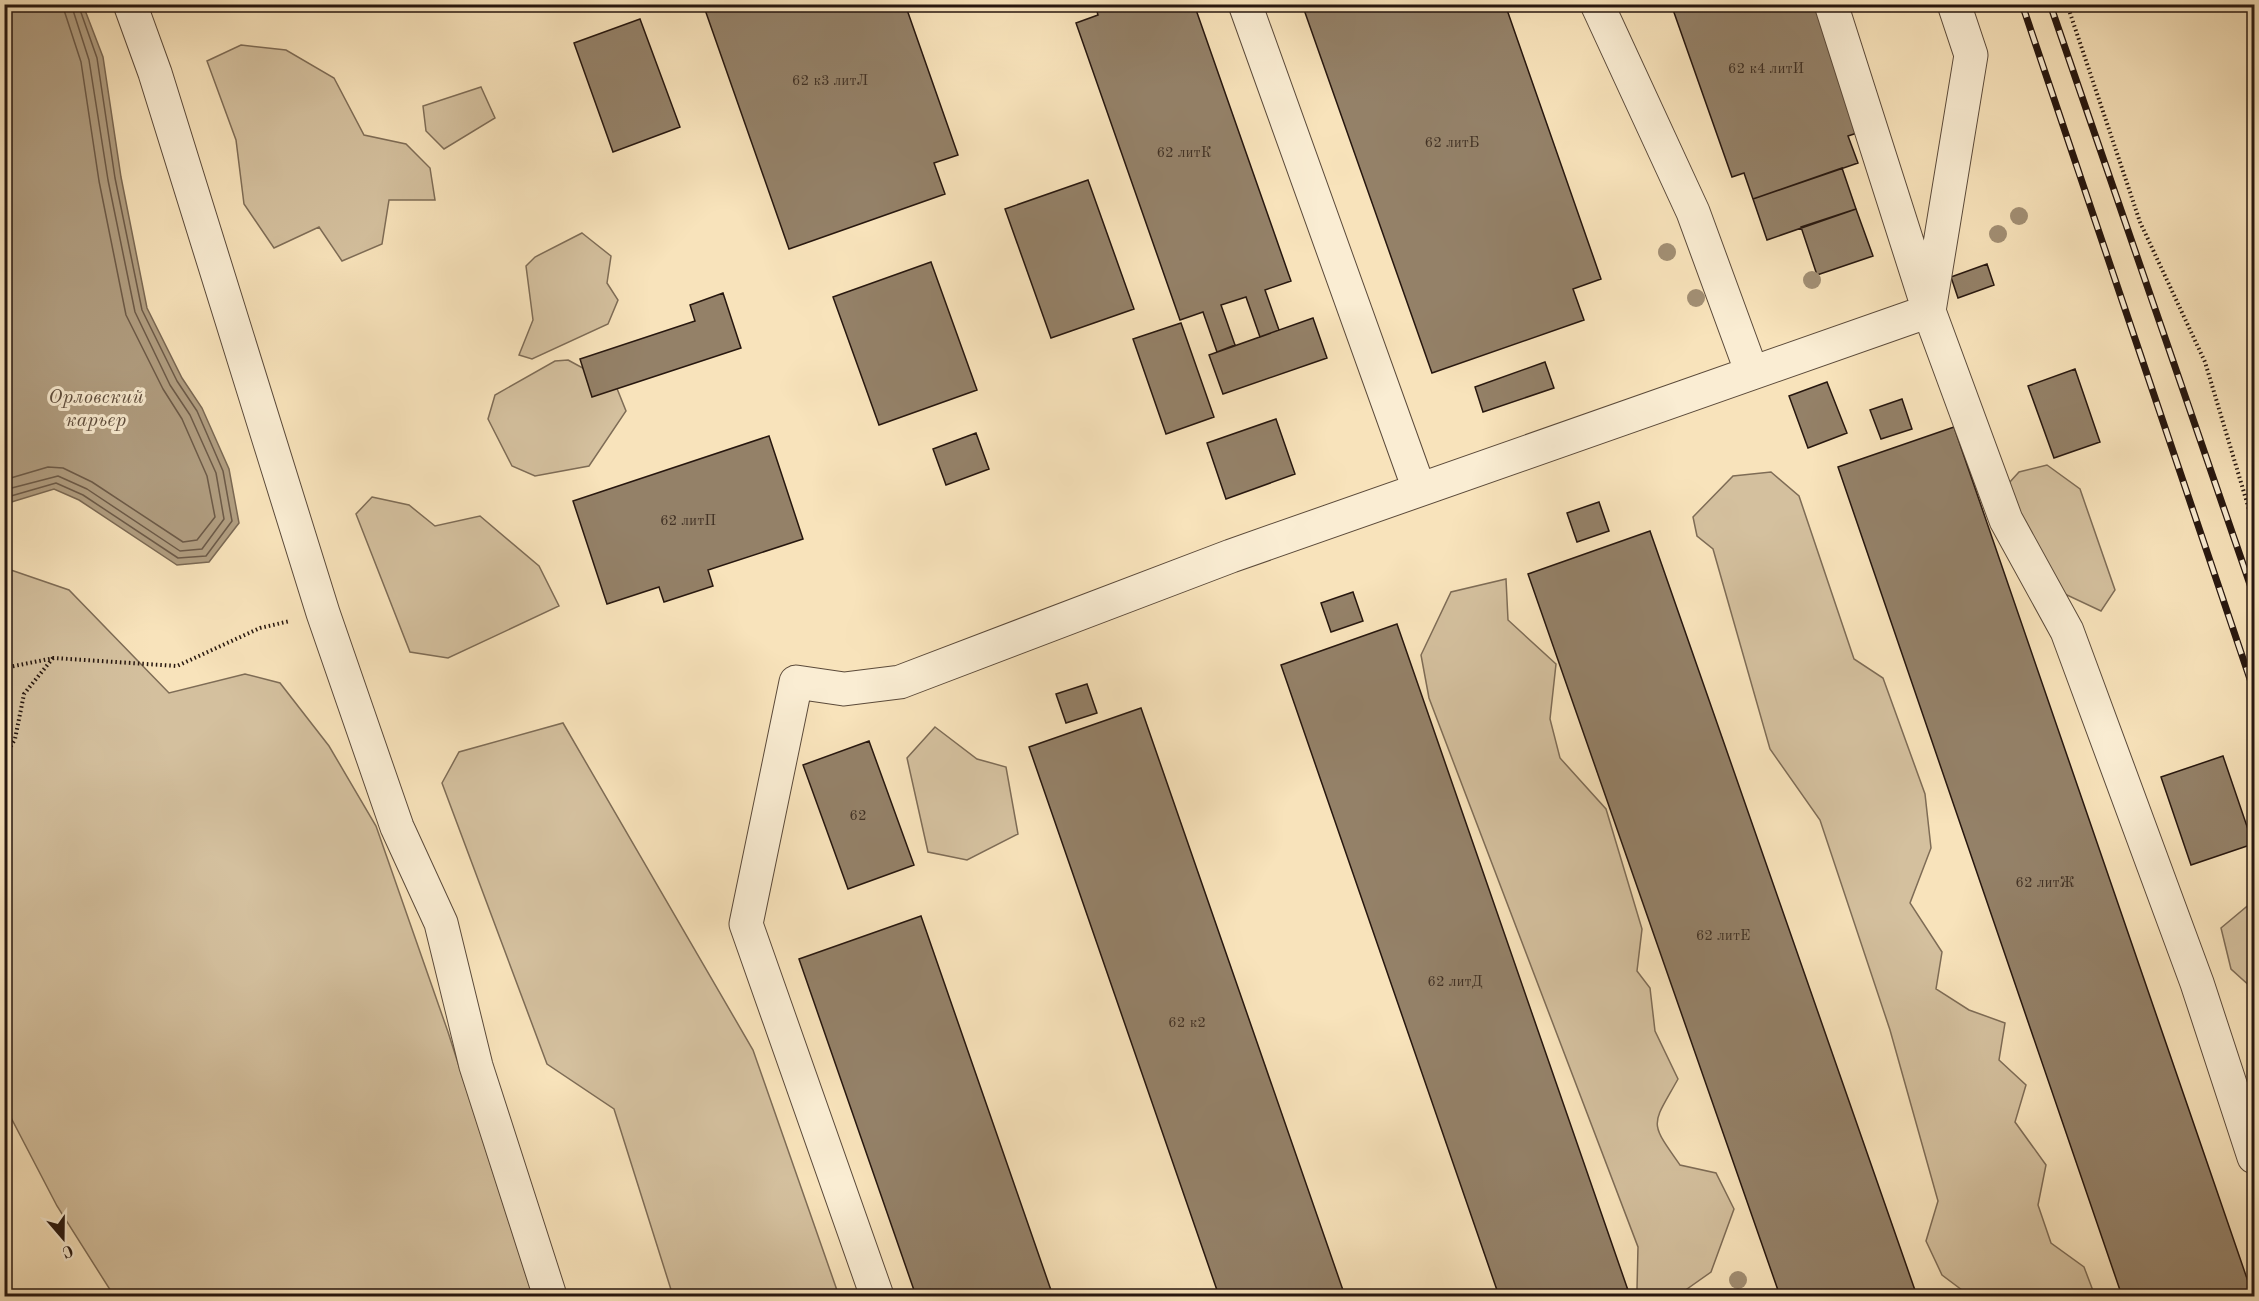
<svg xmlns="http://www.w3.org/2000/svg" width="2259" height="1301" font-family="'Old Standard TT',serif">
  <style>
    .green { fill: #d4c09e; stroke: #7e6c56; stroke-width: 1.5 }
    .water { fill: #b19e81; stroke: #7a6853; stroke-width: 1.5 }
    .lines { fill: none; stroke-linecap: round; stroke-linejoin: round }
    .shore { stroke: #6c5a48; stroke-width: 1.5 }
    .building { fill: #948168; stroke: #27170f; stroke-width: 1.5 }
    .minor-casing { stroke: #5b4a3a; stroke-width: 35 }
    .path { stroke: #27170f; stroke-width: 4; stroke-dasharray: 1.5 3; stroke-linecap: butt }
    .minor { stroke: #faedd3; stroke-width: 33 }
    .rail-casing { stroke: #27170f; stroke-width: 7 }
    .rail { stroke: #faedd3; stroke-width: 4.5; stroke-dasharray: 14; stroke-linecap: butt }
    .tree { fill: #a28f74 }
    .labels { text-anchor: middle; stroke-width: 6; stroke-linejoin: round; paint-order: stroke }
    .number-label { font-size: 15px; fill: #423225 }
    .water-label { font-size: 20px; font-style: italic; fill: #5e4d3d; stroke: #faedd3 }
  </style>
  <rect width="100%" height="100%" fill="#f8e3bb"/>
  <filter id="stains"><feTurbulence type="fractalNoise" baseFrequency=".00333" numOctaves="4"/><feColorMatrix values="0 0 0 0 .2 0 0 0 0 .09 0 0 0 0 .02 0 0 0 .5 -.17"/></filter>
  <radialGradient id="worn" r=".72"><stop offset=".6" stop-color="#630" stop-opacity="0"/><stop offset="1" stop-color="#630" stop-opacity=".3"/></radialGradient>
  <path class="green" d="M241 45 286 50 334 78 364 135 406 144 430 168 435 200H389L382 244 342 261 319 227 274 248 244 204 236 140 207 61Z
    M481 87 495 118 444 149 426 131 423 106Z
    M582 233 611 256 607 283 618 300 608 324 532 359 519 355 533 320 526 266 535 257Z
    M568 360 616 386 626 411 589 466 535 476 512 466 488 419 495 395 555 361Z
    M2047 465 2080 489 2115 590 2101 611 2035 580 2009 483 2019 472Z
    M1771 472 1799 496 1854 659 1883 678 1925 794 1931 848 1910 903 1942 952 1936 989 1969 1010 2005 1023 1999 1060 2026 1085 2015 1122 2046 1165 2038 1205 2051 1243 2084 1267 2095 1296H1970L1942 1275 1926 1241 1938 1201 1890 1030 1820 820 1770 749 1713 549 1697 536 1693 517 1733 476Z
    M372 497 409 505 435 526 480 516 539 566 559 606 448 658 410 652 356 514Z
    M8 569 69 590 169 693 245 674 280 683 329 746 376 826 448 1032 533 1296H114L57 1206 7 1110 5 1099 4 571Z
    M1506 579 1508 620 1556 664 1550 719 1560 758 1606 809 1642 929 1637 971 1650 988 1655 1031 1678 1079C1652 1126 1648 1120 1680 1165L1716 1173 1734 1209 1711 1272 1677 1296H1645L1637 1289 1638 1247 1429 698 1421 655 1451 592Z
    M563 723 753 1050 839 1296H673L614 1109 547 1064 442 783 459 752Z
    M935 727 977 759 1006 767 1018 834 967 860 928 852 907 758Z
    M2251 903 2254 905V988H2252L2231 969 2221 928Z"/>
  <path class="water" d="M4 5H83L103 57 121 177 147 308 182 378 202 408 229 469 239 523 209 562 177 565 79 500 54 489 5 504Z"/>
  <g class="lines">
    <path class="shore" d="M4 480 48 467 63 468 92 482 183 542 197 540 215 517 207 476 182 419 163 389 126 315 99 181 81 62 62 4
      M4 490 58 476 87 489 180 551 202 549 224 519 216 473 190 415 170 385 135 312 108 180 89 60 71 4
      M4 498 56 483 83 495 178 558 206 556 232 521 223 471 197 411 177 381 142 310 115 178 97 58 78 4"/>
  </g>
  <path class="building" d="M703 4H905L958 155 934 163 945 194 789 249Z
    M1095 4H1194L1291 281 1265 290 1279 330 1260 337 1246 297 1221 305 1235 345 1217 352 1203 312 1180 320 1076 23 1098 15Z
    M1302 4H1505L1601 279 1573 289 1584 320 1432 373Z
    M1671 4H1816L1860 132 1848 136 1858 163 1753 199 1744 173 1732 177Z
    M640 19 680 127 613 152 574 43Z
    M1842 168 1856 209 1767 240 1753 199Z
    M1088 180 1134 309 1051 338 1005 209Z
    M1856 209 1873 256 1817 275 1801 227Z
    M931 262 977 390 879 425 833 297Z
    M1987 264 1994 285 1958 298 1951 277Z
    M723 293 741 348 592 397 580 359 695 321 690 305Z
    M1313 318 1327 358 1223 394 1209 355Z
    M1181 323 1214 417 1166 434 1133 339Z
    M1545 362 1554 388 1483 412 1475 387Z
    M2075 369 2100 442 2054 458 2028 386Z
    M1827 382 1847 433 1808 448 1789 396Z
    M1902 399 1912 429 1881 439 1870 410Z
    M1276 419 1295 474 1226 499 1207 443Z
    M1954 427 2253 1296H2122L1838 467Z
    M976 433 989 469 946 485 933 449Z
    M769 436 803 539 708 570 713 586 664 602 659 587 607 604 573 501Z
    M1599 502 1609 531 1577 542 1567 513Z
    M1650 531 1917 1296H1780L1528 574Z
    M1353 592 1363 621 1331 632 1321 603Z
    M1397 624 1630 1296H1499L1281 665Z
    M1087 684 1097 713 1066 723 1056 694Z
    M1141 708 1345 1296H1219L1029 747Z
    M869 741 914 865 848 889 803 765Z
    M2223 756 2253 844 2191 865 2161 777Z
    M921 916 1053 1296H916L799 959Z"/>
  <g class="lines">
    <defs>
      <path id="minor" d="M130 4 155 73 323 613 397 827 441 923 476 1066 550 1296
        M1245 4 1419 489
        M1597 4 1693 212 1752 373
        M1831 4 1929 311 2006 520 2067 631 2197 983 2254 1157
        M877 1296 746 924 796 682 844 689 900 682 1231 556 1929 311 1971 55 1954 4"/>
    </defs>
    <use href="#minor" class="minor-casing"/>
    <path class="path" d="M2067 4 2140 222 2205 362 2254 526
      M4 668 54 658 177 666 260 628 290 621
      M4 758 15 739 24 694 53 658"/>
    <use href="#minor" class="minor"/>
    <defs>
      <path id="rail" d="M2022 4 2254 691
        M2050 4 2254 596"/>
    </defs>
    <use href="#rail" class="rail-casing"/>
    <use href="#rail" class="rail"/>
  </g>
  <g class="tree">
    <circle cx="2019" cy="216" r="9"/>
    <circle cx="1998" cy="234" r="9"/>
    <circle cx="1667" cy="252" r="9"/>
    <circle cx="1812" cy="280" r="9"/>
    <circle cx="1696" cy="298" r="9"/>
    <circle cx="1738" cy="1280" r="9"/>
  </g>
  <g class="labels">
    <g class="number-label">
      <text x="1766" y="73">62 к4 литИ</text>
      <text x="830" y="85">62 к3 литЛ</text>
      <text x="1452" y="147">62 литБ</text>
      <text x="1184" y="157">62 литК</text>
      <text x="688" y="525">62 литП</text>
      <text x="858" y="820">62</text>
      <text x="2045" y="887">62 литЖ</text>
      <text x="1723" y="940">62 литЕ</text>
      <text x="1455" y="986">62 литД</text>
      <text x="1187" y="1027">62 к2</text>
    </g>
    <g class="water-label">
      <text x="96" y="403">Орловский<tspan x="96" dy="23">карьер</tspan></text>
    </g>
  </g>
  <rect width="2259" height="1301" fill="none" stroke="#f8e3bb" stroke-width="24"/>
  <rect x="6" y="6" width="2247" height="1289" fill="none" stroke="#27170f" stroke-width="3"/>
  <rect x="12" y="12" width="2235" height="1277" fill="none" stroke="#27170f" stroke-width="1.5"/>
  <g transform="translate(63 1238) rotate(160)" stroke="#faedd3" stroke-width="4.5" paint-order="stroke">
  <path d="M0-4.5L10 22L0 15L-10 22Z" fill="#27170f"/>
  <text y="-9" font-size="16" font-weight="bold" text-anchor="middle" fill="#27170f">С</text>
  </g>
  <rect width="100%" height="100%" filter="url(#stains)"/>
  <rect width="100%" height="100%" fill="url(#worn)"/>
</svg>
